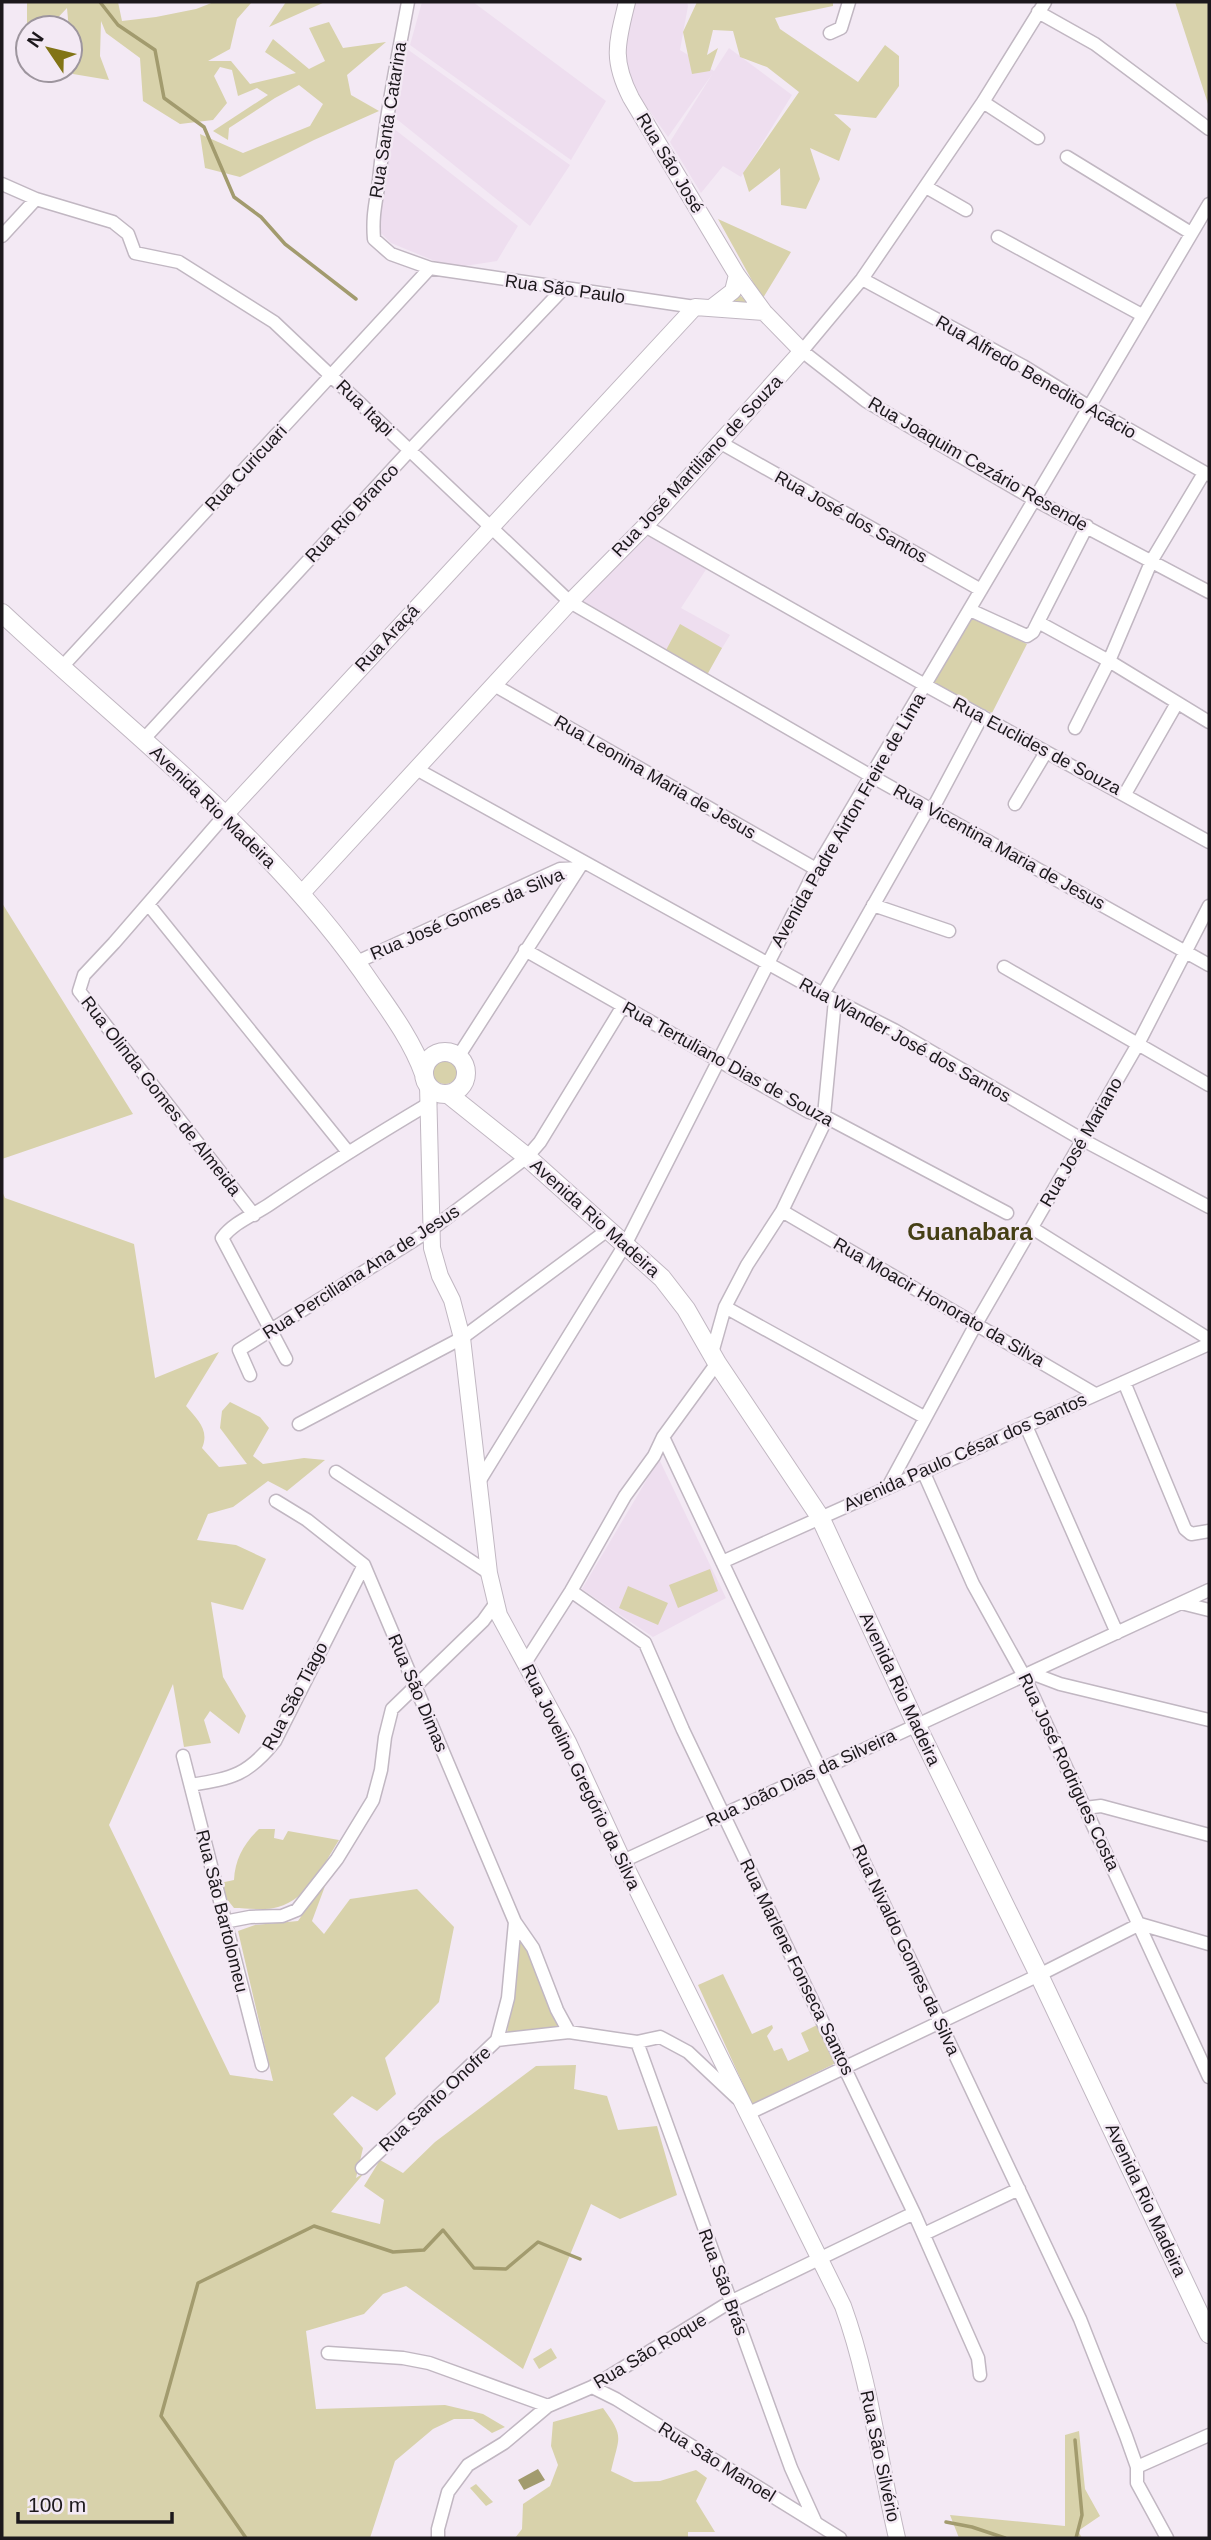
<svg xmlns="http://www.w3.org/2000/svg" width="1211" height="2540" font-family="Arial,sans-serif">
  <style>
    .built { fill: #eedeef }
    .green { fill: #d8d2ab }
    .water { fill: #a29b6e }
    .lines { fill: none; stroke-linecap: round; stroke-linejoin: round }
    .stream { stroke: #a29b6e; stroke-width: 3.5 }
    .minor-casing { stroke: #c1b7c2; stroke-width: 15 }
    .tertiary-casing { stroke: #c1b7c2; stroke-width: 18 }
    .secondary-casing { stroke: #c1b7c2; stroke-width: 20 }
    .minor { stroke: #fff; stroke-width: 12 }
    .tertiary { stroke: #fff; stroke-width: 16 }
    .secondary { stroke: #fff; stroke-width: 18 }
    .labels { text-anchor: middle; stroke-width: 5; stroke-linejoin: round; paint-order: stroke }
    .street-label { font-size: 18px; fill: #1c181c; stroke: #f3e9f4 }
    .district-label { font-size: 24px; font-weight: bold; fill: #453f15; stroke: #f3e9f4 }
  </style>
  <rect width="100%" height="100%" fill="#f3e9f4"/>
  <path class="built" d="M422 2H473L606 101 571 160 410 45Z
    M635 2H687L688 6 680 50 714 71 729 48 792 95 741 177 723 166 701 193 670 142 713 73 668 137 644 103 630 80 623 44Z
    M407 49 570 165 530 226 394 117Z
    M393 128 518 226 497 261 452 268 391 243 378 230Z
    M643 534 707 568 681 608 730 635 705 676 578 601Z
    M659 1459 726 1598 653 1637 582 1589Z"/>
  <path class="green" d="M27 2H118L122 21 156 17 196 9 214 2H252L237 19 230 49 208 61H231L250 84 296 73 265 52 273 39 309 69 325 61 309 28 329 22 343 48 386 42 347 75 351 95 379 111 314 140 240 177 205 168 200 134 243 153 310 126 323 104 299 85 275 98 229 128 228 140 213 131 268 95 257 88 238 96 232 70 220 67 214 76 227 103 213 120 180 124 143 101 140 58 106 33 101 21 100 56 109 80 73 74 67 8 48 28H28L27 50Z
    M286 2H325L269 27Z
    M697 2H833V6L775 18 780 29 858 82 885 45 899 56V86L876 118 834 114 851 129 839 161 810 148 820 179 806 209 781 205 780 168 749 192 743 173 799 92 767 67 740 57 733 31 713 30 707 55 718 48 710 71 692 74 683 32Z
    M1175 2H1209V107Z
    M718 219 791 252 763 298 748 306 731 304 738 294 748 302 754 284Z
    M971 616 1027 644 992 713 932 685Z
    M680 624 722 648 707 675 665 652Z
    M2 903 133 1114 2 1159Z
    M432 1071a13 13 0 1 1 26 0a13 13 0 1 1-26 0Z
    M2 1191 5 1198 134 1244 155 1378 219 1352 186 1406C197 1419 210 1430 202 1448L219 1467 247 1464 220 1428 222 1411 230 1402 260 1417 269 1428 253 1456 263 1464 304 1458 325 1460 287 1491 268 1481 233 1507 208 1514 197 1540 236 1545 266 1559 243 1610 211 1602 223 1677 246 1716 239 1734 210 1711 204 1720 211 1743 184 1747 173 1684 109 1825 230 2075 273 2081 238 1931 255 1925 298 1921 328 1878 312 1921 324 1934 350 1899 417 1889 454 1927 439 2002 385 2058 396 2094 377 2111 352 2096 333 2114 363 2148 356 2178 365 2172 331 2212 380 2224 384 2200 364 2186 380 2160 403 2173 435 2142 536 2066 576 2065 574 2089 607 2096 618 2130 657 2126 677 2195 620 2219 591 2204 523 2369 406 2286 383 2294 364 2314 306 2331 316 2409 445 2405 483 2414 505 2427 492 2433 473 2419H454L433 2429 395 2461 370 2538H2Z
    M710 1569 718 1591 678 1608 669 1585Z
    M628 1586 668 1603 658 1625 619 1608Z
    M259 1829H275L274 1838 283 1840 288 1831 339 1840C323 1865 308 1899 278 1907 265 1911 247 1908 234 1908L222 1893 220 1883 234 1880C235 1859 244 1843 259 1829Z
    M521 1938 563 2033 506 2040Z
    M723 1974 752 2034 772 2025 773 2028 767 2036 774 2051 782 2048 788 2061 809 2051 801 2033 817 2025 836 2063 752 2104 698 1985Z
    M551 2348 557 2358 539 2369 533 2359Z
    M603 2408C625 2438 619 2436 611 2471L634 2482 660 2481 696 2470 707 2478 696 2501 715 2532H688V2538H515L522 2529 523 2504 550 2486 558 2465 551 2446 553 2422Z
    M1079 2431 1085 2489 1100 2516 1078 2531 1082 2538H959L950 2515 1065 2526V2435Z
    M476 2484 493 2502 486 2506 470 2488Z"/>
  <path class="water" d="M538 2469 545 2480 524 2490 518 2480Z"/>
  <g class="lines">
    <path class="stream" d="M100 2 118 25 155 50 164 98 204 127 234 197 261 217 285 244 356 299
      M1075 2440 1082 2515 1076 2538
      M946 2522 972 2527 1005 2538
      M246 2538 161 2416 198 2283 314 2226 393 2252 424 2250 443 2230 474 2268 506 2269 538 2242 580 2259"/>
    <defs>
      <path id="minor" d="M408 2C397 61 385 120 379 180 376 203 372 215 374 239L391 254 430 268 695 307
        M1045 2 983 102 862 279 802 351 866 401 1035 500 1209 592
        M1038 12 1095 44 1209 129
        M830 33 841 28 849 2
        M983 102 1038 138
        M1067 157 1191 233
        M2 184 36 199 113 222 128 234 135 253 179 262 274 322 570 602 871 776 1209 965
        M926 187 966 210
        M2 236 36 199
        M998 237 1142 315
        M862 279 1023 366 1091 408 1209 475
        M721 443 981 590
        M645 526 925 685 1209 842
        M970 610 1027 636 1033 632 1038 622 1109 661 1209 722
        M1038 622 1087 526
        M61 668 430 268
        M494 685 816 869
        M1075 728 1109 661 1152 560 1204 473
        M143 740 410 450 563 289
        M418 770 823 994 894 1030 1083 1140 1209 1207
        M1125 794 1177 703
        M1015 804 1046 752
        M225 815 114 943 84 975 79 991 254 1215
        M148 904 348 1152
        M873 905 949 931
        M525 950 809 1112 824 1116 1007 1213
        M357 962 560 869 579 868
        M1004 967 1209 1085
        M823 994 925 814 932 810 982 716
        M458 1057 581 865
        M782 1211 1095 1394
        M1032 1228 1209 1339
        M725 1307 924 1417
        M712 1353 725 1307 747 1265 782 1211 823 1126 835 1000
        M286 1359 222 1238C234 1222 254 1215 270 1204 323 1168 376 1135 430 1103
        M250 1375 239 1350 432 1229 527 1157 540 1142 623 1006
        M1124 1382 1185 1529 1191 1534 1209 1531
        M299 1424 462 1338 609 1229
        M1026 1426 1117 1633
        M663 1437 1080 2319 1126 2436 1137 2467V2483L1167 2538
        M923 1471 973 1584 1024 1676 1209 2077
        M336 1472 489 1573
        M480 1480 626 1243 816 869 1209 204
        M888 1487 976 1324 1138 1044 1209 906
        M276 1501 307 1520 364 1565 515 1922 533 1948 557 2010 569 2032
        M722 1562 1209 1344
        M571 1591 645 1643 683 1730 914 2213 978 2358 980 2375
        M1181 1603 1209 1610
        M525 1663 571 1591 625 1496 654 1456 663 1437 717 1363
        M1031 1673 1060 1684 1209 1720
        M183 1756 262 2065
        M191 1785C233 1778 248 1775 275 1741L364 1565
        M1085 1808 1101 1806 1209 1835
        M623 1861 1209 1590
        M224 1922 250 1917 282 1916 297 1910 337 1859 373 1800 381 1770 385 1737 392 1709 483 1621 496 1603
        M497 2040 508 1998 515 1922
        M637 2042 791 2468 815 2521
        M747 2114 1039 1975 1140 1924 1209 1944
        M362 2168 497 2040 569 2032 637 2042 660 2037 688 2052 737 2098
        M924 2234 1019 2189
        M328 2353 403 2358 429 2363 548 2406
        M592 2387 616 2399 840 2538
        M1137 2467 1209 2435
        M438 2538V2529L448 2492 468 2465 504 2443 548 2406 592 2387 730 2302 914 2213"/>
      <path id="tertiary" d="M711 308 733 291 737 275
        M225 815 695 307 764 312
        M302 893 570 602 645 526 802 351 764 312 737 275 631 98C611 59 617 43 627 2
        M428 1085 432 1248 440 1276 452 1300 462 1338 489 1573 499 1615 568 1742 623 1861 843 2306C870 2380 879 2461 897 2538"/>
      <path id="secondary" d="M2 613C130 733 275 841 374 988 393 1015 413 1043 424 1074
        M424 1073a21 21 0 1 1 42 0a21 21 0 1 1-42 0Z
        M448 1094 527 1157 662 1278 686 1309 717 1363 820 1517 916 1724 1039 1975 1209 2334"/>
    </defs>
    <use href="#minor" class="minor-casing"/>
    <use href="#tertiary" class="tertiary-casing"/>
    <use href="#secondary" class="secondary-casing"/>
    <use href="#minor" class="minor"/>
    <use href="#tertiary" class="tertiary"/>
    <use href="#secondary" class="secondary"/>
  </g>
  <g class="labels">
    <g class="street-label">
      <text transform="translate(388 120) rotate(-81)" y="6">Rua Santa Catarina</text>
      <text transform="translate(670 163) rotate(59)" y="6">Rua São José</text>
      <text transform="translate(565 289) rotate(8)" y="6">Rua São Paulo</text>
      <text transform="translate(1036 377) rotate(30)" y="6">Rua Alfredo Benedito Acácio</text>
      <text transform="translate(365 408) rotate(44)" y="6">Rua Itapi</text>
      <text transform="translate(978 464) rotate(30)" y="6">Rua Joaquim Cezário Resende</text>
      <text transform="translate(697 466) rotate(-47)" y="6">Rua José Martiliano de Souza</text>
      <text transform="translate(246 468) rotate(-47)" y="6">Rua Curicuari</text>
      <text transform="translate(352 513) rotate(-47)" y="6">Rua Rio Branco</text>
      <text transform="translate(851 517) rotate(29)" y="6">Rua José dos Santos</text>
      <text transform="translate(387 638) rotate(-47)" y="6">Rua Araçá</text>
      <text transform="translate(1037 746) rotate(28)" y="6">Rua Euclides de Souza</text>
      <text transform="translate(655 777) rotate(30)" y="6">Rua Leonina Maria de Jesus</text>
      <text transform="translate(213 807) rotate(44)" y="6">Avenida Rio Madeira</text>
      <text transform="translate(848 820) rotate(-60)" y="6">Avenida Padre Airton Freire de Lima</text>
      <text transform="translate(999 847) rotate(29)" y="6">Rua Vicentina Maria de Jesus</text>
      <text transform="translate(467 914) rotate(-23)" y="6">Rua José Gomes da Silva</text>
      <text transform="translate(905 1040) rotate(29)" y="6">Rua Wander José dos Santos</text>
      <text transform="translate(728 1064) rotate(29)" y="6">Rua Tertuliano Dias de Souza</text>
      <text transform="translate(161 1096) rotate(52)" y="6">Rua Olinda Gomes de Almeida</text>
      <text transform="translate(1081 1142) rotate(-60)" y="6">Rua José Mariano</text>
      <text transform="translate(595 1218) rotate(42)" y="6">Avenida Rio Madeira</text>
      <text transform="translate(361 1272) rotate(-33)" y="6">Rua Perciliana Ana de Jesus</text>
      <text transform="translate(939 1302) rotate(30)" y="6">Rua Moacir Honorato da Silva</text>
      <text transform="translate(965 1452) rotate(-24)" y="6">Avenida Paulo César dos Santos</text>
      <text transform="translate(900 1689) rotate(65)" y="6">Avenida Rio Madeira</text>
      <text transform="translate(418 1693) rotate(67)" y="6">Rua São Dimas</text>
      <text transform="translate(295 1696) rotate(-62)" y="6">Rua São Tiago</text>
      <text transform="translate(1069 1772) rotate(65)" y="6">Rua José Rodrigues Costa</text>
      <text transform="translate(581 1777) rotate(64)" y="6">Rua Jovelino Gregório da Silva</text>
      <text transform="translate(801 1778) rotate(-25)" y="6">Rua João Dias da Silveira</text>
      <text transform="translate(222 1911) rotate(76)" y="6">Rua São Bartolomeu</text>
      <text transform="translate(906 1950) rotate(65)" y="6">Rua Nivaldo Gomes da Silva</text>
      <text transform="translate(797 1967) rotate(64)" y="6">Rua Marlene Fonseca Santos</text>
      <text transform="translate(435 2099) rotate(-43)" y="6">Rua Santo Onofre</text>
      <text transform="translate(1146 2200) rotate(65)" y="6">Avenida Rio Madeira</text>
      <text transform="translate(723 2282) rotate(70)" y="6">Rua São Brás</text>
      <text transform="translate(650 2351) rotate(-31)" y="6">Rua São Roque</text>
      <text transform="translate(880 2456) rotate(78)" y="6">Rua São Silvério</text>
      <text transform="translate(717 2462) rotate(32)" y="6">Rua São Manoel</text>
    </g>
    <g class="district-label">
      <text x="970" y="1240">Guanabara</text>
    </g>
  </g>
  <rect width="1211" height="2540" fill="none" stroke="#1c181c" stroke-width="7"/>
  <g transform="translate(49 49) rotate(305)"><circle r="33" fill="#f3e9f4" stroke="#9d959e" stroke-width="2"/>
  <path d="M0-5L12 26L0 18L-12 26Z" fill="#827416"/>
  <text y="-10" font-size="19" font-weight="bold" text-anchor="middle" fill="#1c181c">N</text>
  </g>
  <path d="M18 2512v10h154v-10" fill="none" stroke="#1c181c" stroke-width="3.5"/>
  <text x="28" y="2512" font-size="21" fill="#1c181c" stroke="#f3e9f4" stroke-width="5" paint-order="stroke">100 m</text>
</svg>
